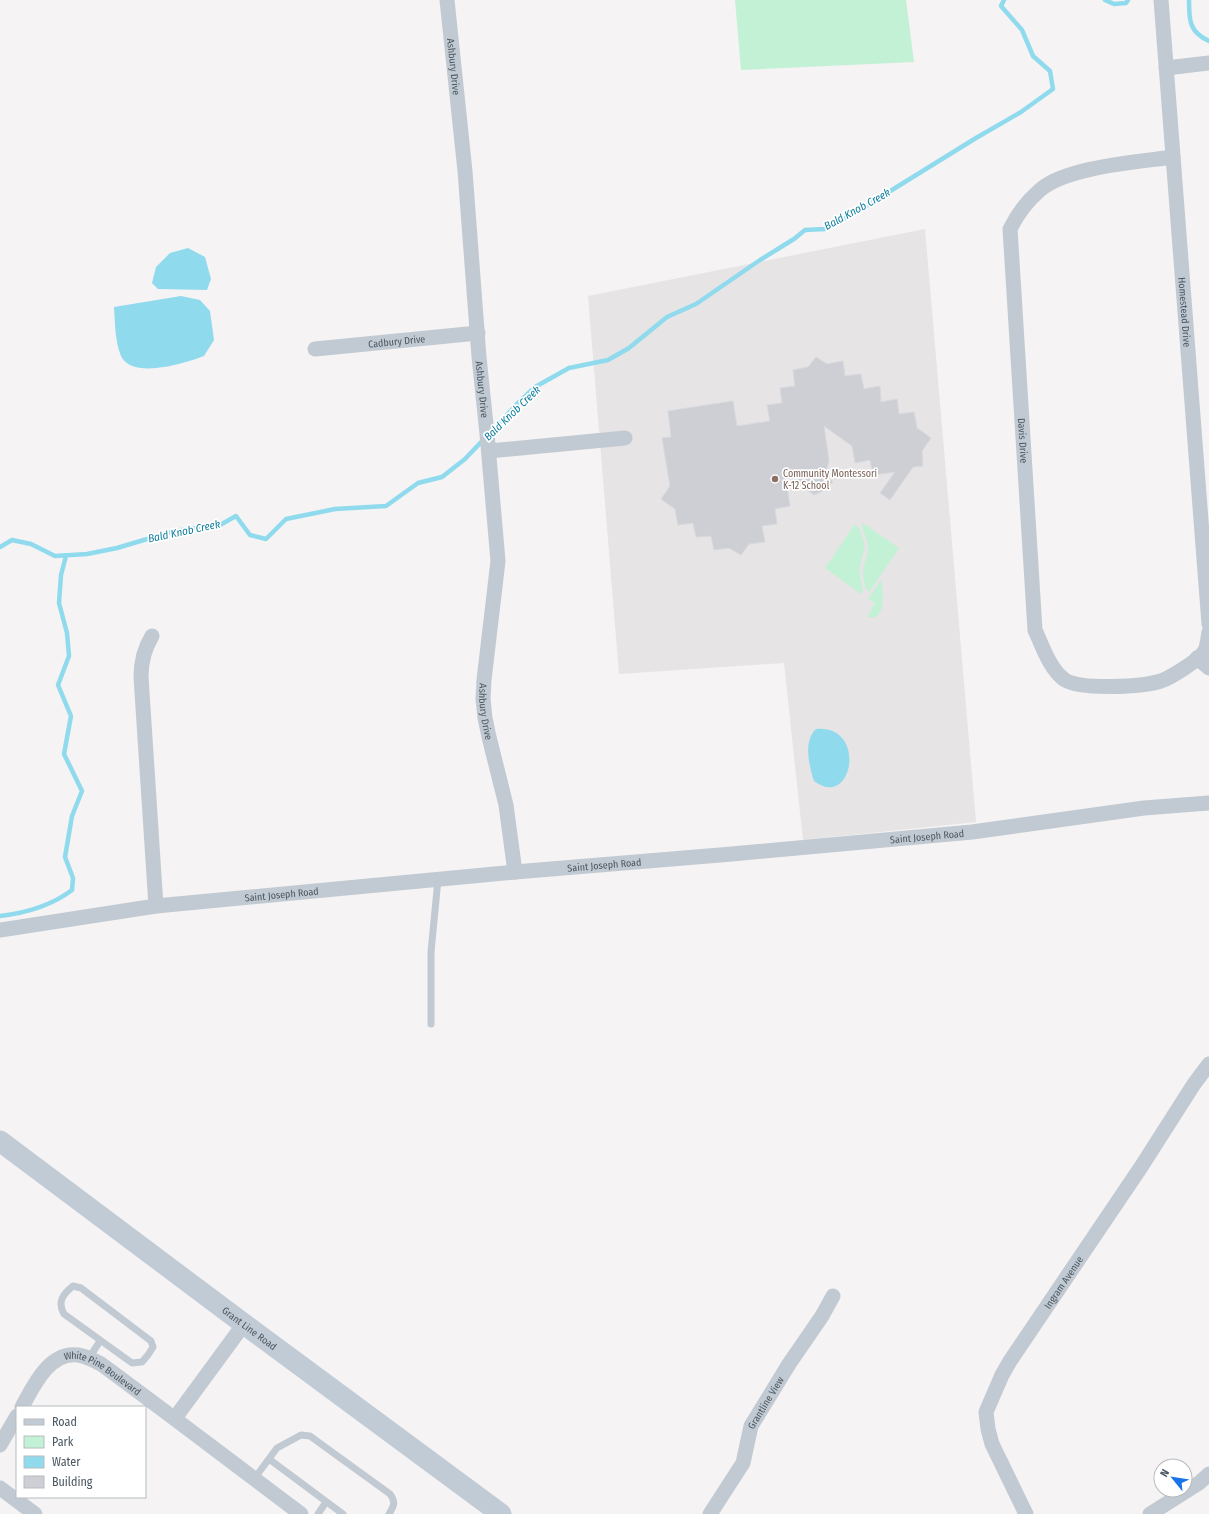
<svg xmlns="http://www.w3.org/2000/svg" width="1209" height="1514" font-family="'Fira Sans Condensed',sans-serif">
  <style>
    .education { fill: #e6e4e5 }
    .green { fill: #c3f1d5 }
    .water { fill: #90daee }
    .lines { fill: none; stroke-linecap: round; stroke-linejoin: round }
    .stream { stroke: #90daee; stroke-width: 4.5 }
    .building { fill: #cdcfd5; stroke: #d7d9de }
    .lane { stroke: #c1cad2; stroke-width: 7 }
    .street { stroke: #c1cad2; stroke-width: 15 }
    .secondary { stroke: #c1cbd6; stroke-width: 21 }
    .education-dot { fill: #8d6e63; stroke: #fff; stroke-width: 1.5 }
    .labels { text-anchor: middle; stroke-width: 3.5; stroke-linejoin: round; paint-order: stroke }
    .street-label { font-size: 10px; fill: #4a5661; stroke: #fff }
    .education-label { font-size: 10px; fill: #785e54; stroke: #fff; text-anchor: start }
    .water-label { font-size: 11px; font-style: italic; fill: #0c7c9b; stroke: #fff }
  </style>
  <rect width="100%" height="100%" fill="#f5f3f3"/>
  <path class="education" d="M925 229 976 822 803 840 784 663 619 674 588 296Z"/>
  <path class="green" d="M735 0H906L914 62 741 70Z
    M863 523 899 548 869 592C865 589 865 586 864 581 860 565 868 561 868 547 868 539 860 529 863 523Z
    M855 524 859 528 864 542 865 548 859 569 863 591 861 594 825 568Z
    M881 580C883 591 887 622 867 617L875 603 868 599Z"/>
  <path class="water" d="M188 248 205 257 211 279 207 290 158 289 152 283 156 267 170 253Z
    M181 296 200 300 210 311 214 340 204 356C186 363 132 380 121 356 115 341 115 323 114 307Z
    M816 729C868 724 853 811 814 781 809 766 803 741 816 729Z"/>
  <g class="lines">
    <path class="stream" d="M1105 0 1114 4 1126 3 1128 0
      M1189 0C1189 20 1189 32 1209 41
      M491 432 517 404 535 387 569 368 608 360 629 348 667 317 696 304 760 260 794 239 805 230 825 229 858 211 976 138 1021 112 1053 89 1050 71 1033 56 1022 30 1001 6 1004 0
      M0 547 12 540 31 544 55 556 87 554 117 548 174 531 220 525 236 516 250 535 266 539 286 519 335 509 386 506 418 483 442 477 465 459 484 439
      M0 916C26 913 51 906 72 890L73 878 65 857 72 816 82 791 64 754 71 716 58 685 69 656 67 633 59 603 61 575 66 556"/>
  </g>
  <path class="building" d="M816 357 827 364 843 361 845 376 861 374 864 389 880 386 881 402 897 399 899 414 914 412 917 428 931 438 922 451 923 466 913 467 890 500 880 493 895 472 873 475 870 460 855 463 852 446 824 426 829 461 825 475 833 482 825 490 814 495 785 474 790 506 775 509 777 524 762 526 765 542 749 544 741 555 729 548 714 550 711 536 696 537 693 523 678 525 675 509 661 499 670 486 662 438 671 437 668 411 733 401 737 426 770 421 767 405 782 403 780 388 795 386 793 370 808 367Z"/>
  <g class="lines">
    <path class="lane" d="M431 1024V952L438 879
      M73 1286 81 1288 151 1341 153 1347 148 1355 142 1362 132 1363 64 1314C57 1302 63 1294 73 1286Z
      M89 1358 100 1341
      M269 1459 343 1514
      M254 1479 277 1448 301 1435 310 1436 390 1494C396 1502 394 1506 389 1514
      M318 1514 326 1502"/>
    <g class="street">
      <path id="s1" d="M447 0 465 171 479 357 487 434 498 561 484 680 483 699 485 718 489 737 506 805 515 872"/>
      <path id="s2" d="M1161 0 1209 624"/>
      <path d="M1166 68 1209 63"/>
      <path id="s3" d="M1173 157C1137 162 1066 167 1040 190 1027 201 1018 213 1010 229L1035 630C1042 645 1050 670 1065 680 1081 690 1142 687 1161 681 1172 677 1197 661 1204 652 1207 648 1208 637 1209 632"/>
      <path id="s4" d="M315 349 478 333"/>
      <path d="M489 451 625 438"/>
      <path d="M152 636C144 649 141 661 141 677L156 906"/>
      <path d="M1197 658 1209 668"/>
      <path id="s5" d="M0 930 156 906 515 872 732 854 972 832 1144 808 1209 803"/>
      <path id="s6" d="M22 1407C33 1387 49 1351 78 1355 86 1356 93 1360 101 1364 168 1413 234 1464 301 1514"/>
      <path d="M175 1418 244 1324"/>
      <path d="M0 1445 17 1416"/>
      <path d="M0 1488 35 1514"/>
      <path id="s7" d="M710 1514 743 1463 751 1426 789 1364 822 1316 833 1296"/>
      <path id="s8" d="M1026 1514 992 1444 988 1429 986 1412 1002 1375 1010 1361 1141 1167 1194 1084 1209 1064"/>
      <path d="M1150 1514 1199 1483 1209 1474"/>
    </g>
    <path class="secondary" id="s9" d="M0 1141 244 1324 501 1514"/>
  </g>
  <circle class="education-dot" cx="775" cy="479" r="4"/>
  <g class="labels">
    <g class="street-label">
      <text dy="4" stroke="none"><textPath href="#s1" startOffset="67">Ashbury Drive</textPath></text>
      <text dy="4" stroke="none"><textPath href="#s2" startOffset="313">Homestead Drive</textPath></text>
      <text dy="4" stroke="none"><textPath href="#s4" startOffset="82">Cadbury Drive</textPath></text>
      <text dy="4" stroke="none"><textPath href="#s1" startOffset="391">Ashbury Drive</textPath></text>
      <text dy="4" stroke="none"><textPath href="#s3" startOffset="400">Davis Drive</textPath></text>
      <text dy="4" stroke="none"><textPath href="#s1" startOffset="715">Ashbury Drive</textPath></text>
      <text dy="4" stroke="none"><textPath href="#s5" startOffset="932">Saint Joseph Road</textPath></text>
      <text dy="4" stroke="none"><textPath href="#s5" startOffset="608">Saint Joseph Road</textPath></text>
      <text dy="4" stroke="none"><textPath href="#s5" startOffset="284">Saint Joseph Road</textPath></text>
      <text dy="4" stroke="none"><textPath href="#s8" startOffset="262">Ingram Avenue</textPath></text>
      <text dy="4" stroke="none"><textPath href="#s9" startOffset="312">Grant Line Road</textPath></text>
      <text dy="4" stroke="none"><textPath href="#s6" startOffset="111">White Pine Boulevard</textPath></text>
      <text dy="4" stroke="none"><textPath href="#s7" startOffset="126">Grantline View</textPath></text>
    </g>
    <g class="education-label">
      <text x="783" y="477">Community Montessori<tspan x="783" dy="12">K-12 School</tspan></text>
    </g>
    <g class="water-label">
      <text transform="translate(857 209) rotate(-29)" y="4">Bald Knob Creek</text>
      <text transform="translate(512 413) rotate(-44)" y="4">Bald Knob Creek</text>
      <text transform="translate(184 531) rotate(-12)" y="4">Bald Knob Creek</text>
    </g>
  </g>
  <rect x="16" y="1406" width="130" height="92" fill="#ffffff" stroke="#b7bbc0"/>
  <rect x="24" y="1419" width="20" height="6" fill="#c1cbd6" stroke="#b7bbc0"/>
  <text x="52" y="1426" font-size="12" fill="#4a5661">Road</text>
  <rect x="24" y="1436" width="20" height="12" fill="#c3f1d5" stroke="#b7bbc0"/>
  <text x="52" y="1446" font-size="12" fill="#4a5661">Park</text>
  <rect x="24" y="1456" width="20" height="12" fill="#90daee" stroke="#b7bbc0"/>
  <text x="52" y="1466" font-size="12" fill="#4a5661">Water</text>
  <rect x="24" y="1476" width="20" height="12" fill="#cdcfd5" stroke="#b7bbc0"/>
  <text x="52" y="1486" font-size="12" fill="#4a5661">Building</text>
  <g transform="translate(1173 1478) rotate(300)"><circle r="19" fill="#ffffff" stroke="#b7bbc0"/>
  <path d="M0-3L7 15L0 10L-7 15Z" fill="#1a73e8"/>
  <text y="-6" font-size="11" font-weight="bold" text-anchor="middle" fill="#4a5661">N</text>
  </g>
</svg>
